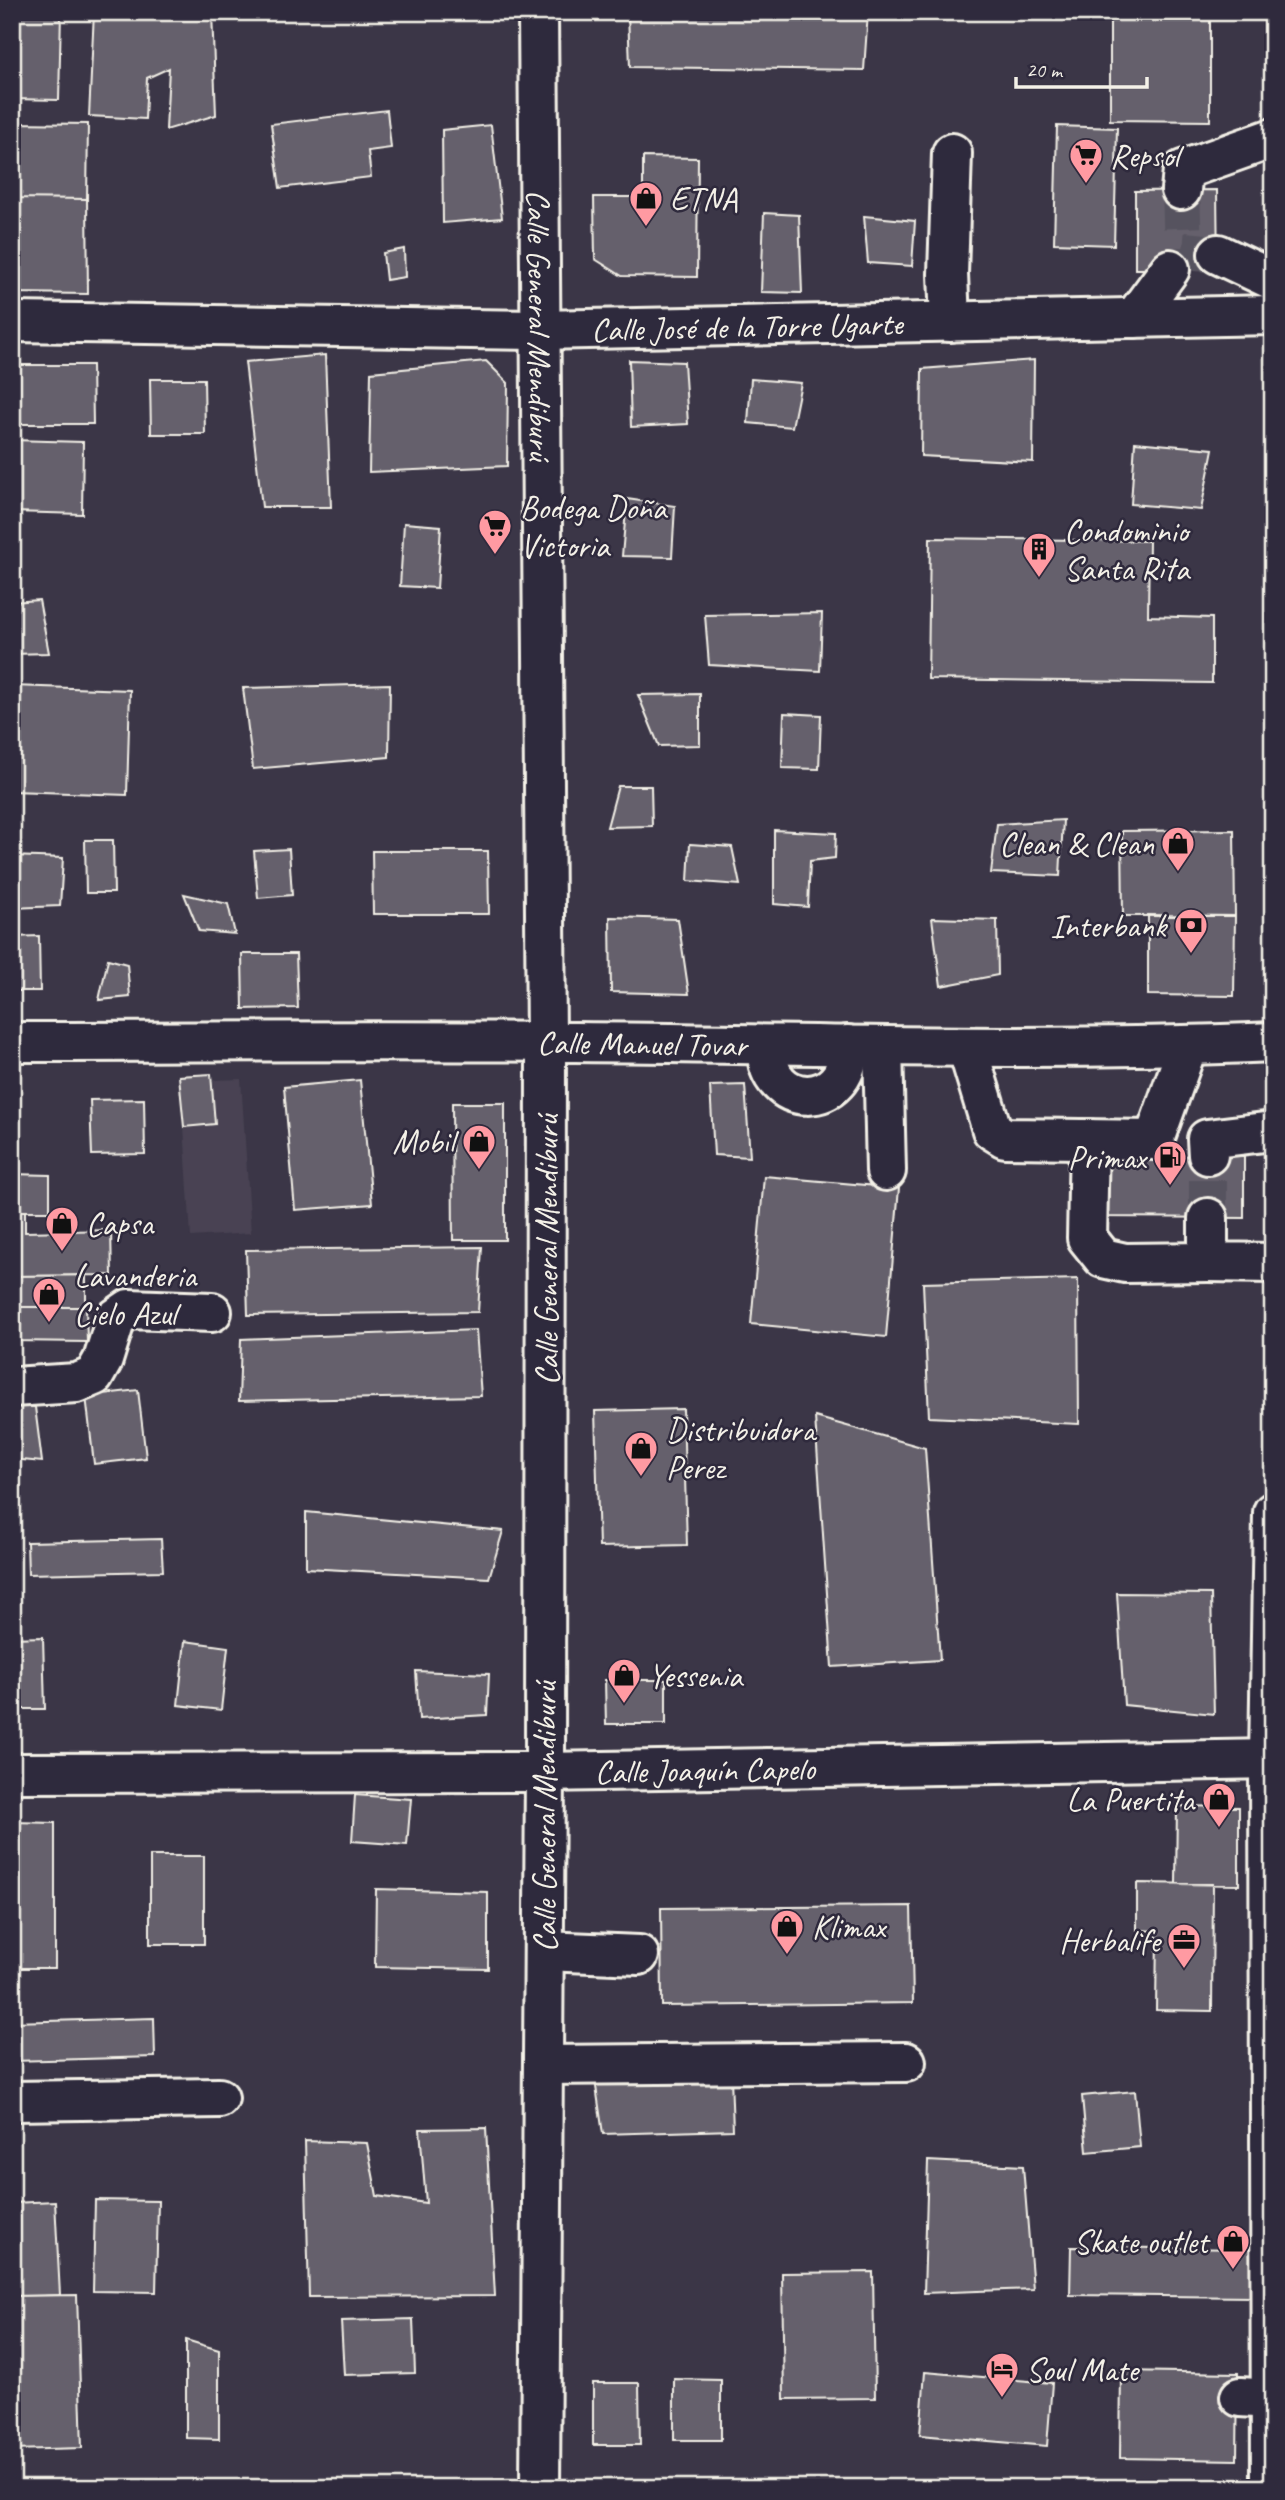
<svg xmlns="http://www.w3.org/2000/svg" width="1285" height="2500" font-family="Caveat,sans-serif">
  <style>
    .built { fill: #484352 }
    .building { fill: #65616c; stroke: #f4f1e8; stroke-width: 2 }
    .lines { fill: none; stroke-linecap: round; stroke-linejoin: round }
    .minor-tunnel { stroke: #57525f; stroke-width: 38; stroke-dasharray: 38 19; stroke-linecap: butt }
    .minor-casing { stroke: #f4f1e8; stroke-width: 44 }
    .major-casing { stroke: #f4f1e8; stroke-width: 44 }
    .minor { stroke: #2f2a3d; stroke-width: 38 }
    .major { stroke: #2f2a3d; stroke-width: 38 }
    .labels { text-anchor: middle; stroke-width: 5; stroke-linejoin: round; paint-order: stroke }
    .poi-label { font-size: 33px; fill: #f4f1e8; stroke: #2f2a3d; text-anchor: start }
    .street-label { font-size: 33px; fill: #f4f1e8; stroke: #2f2a3d }
  </style>
  <rect width="100%" height="100%" fill="#3b3647"/>
  <filter id="ink" filterUnits="userSpaceOnUse"><feTurbulence type="fractalNoise" baseFrequency=".0143" numOctaves="2"/><feDisplacementMap in="SourceGraphic" scale="14" xChannelSelector="R" yChannelSelector="G"/><feConvolveMatrix kernelMatrix="1 2 1 2 8 2 1 2 1" color-interpolation-filters="sRGB"/></filter>
  <g filter="url(#ink)">
    <path class="built" d="M241 1079 251 1233 191 1237 184 1127 215 1124 213 1080Z"/>
    <path class="building" d="M12 12H61L59 100 12 99Z
      M94 12H153L167 17V12H212L216 115 166 130 169 68 147 78 145 119 89 116Z
      M628 12H868L864 70 630 67Z
      M1110 12H1210V121L1110 120Z
      M387 110 391 148 368 151 371 177 280 188 271 124Z
      M12 123 88 124 87 199 12 198Z
      M491 125 502 218 443 223 442 130Z
      M1057 126 1117 128 1114 245 1054 243Z
      M643 157 698 158 697 277 622 276 595 259 594 197H643Z
      M1217 190 1218 269H1135V191Z
      M12 198 87 199 88 294 12 293Z
      M764 213 799 215 802 293 761 292Z
      M864 216 915 221 912 266 868 263Z
      M404 249 405 277 386 280 383 253Z
      M325 355 331 507H262L245 362Z
      M629 360 684 362 688 424 631 427Z
      M1034 360 1033 462 921 456 922 369Z
      M486 361 508 383 507 466 369 472 371 372Z
      M12 365H92L93 424H12Z
      M150 379H204L205 434H151Z
      M751 379 801 383 792 427 748 423Z
      M12 440 83 442 82 514 12 512Z
      M1135 442 1213 449 1201 510 1131 504Z
      M627 499 675 506 672 557 622 556Z
      M404 523 441 526 437 588 400 586Z
      M930 538 1149 541 1148 616 1212 618V683L928 679Z
      M39 600 49 653 12 654V602Z
      M822 613 820 671 709 665 705 615Z
      M390 684 389 757 253 769 243 688Z
      M12 686 130 690 127 795 12 791Z
      M700 694V745L659 746 638 695Z
      M784 713 821 715 819 769 782 768Z
      M618 786H651L652 826 607 827Z
      M1063 820 1060 876 991 873 997 824Z
      M774 830 836 833 835 858 810 861 808 907 774 904Z
      M1234 830 1235 916H1123L1122 831Z
      M85 840H113L114 893H86Z
      M690 844 732 847 740 885 688 881Z
      M289 849 292 895 258 898 254 851Z
      M372 851H488L489 914H373Z
      M12 856 63 858 60 906 12 908Z
      M184 894 228 904 235 934 199 931Z
      M1148 915 1235 916 1234 996 1148 995Z
      M610 917 678 919 689 994 611 992Z
      M932 918 997 920 998 975 941 986Z
      M39 936 40 991H12V937Z
      M242 954H296L298 1008 243 1009Z
      M108 959 127 964 130 997 99 1000Z
      M211 1074 215 1124 184 1127 179 1076Z
      M360 1080 372 1204 295 1210 284 1087Z
      M745 1085 750 1157 714 1155 710 1086Z
      M144 1099 145 1154 92 1155 90 1100Z
      M452 1103H505V1240H453Z
      M1097 1155 1244 1156V1218L1097 1217Z
      M12 1174 50 1175V1211H12Z
      M764 1176 899 1188 886 1337 751 1324Z
      M12 1211H25V1232L111 1230 112 1275 12 1276Z
      M482 1247 478 1312 248 1315 246 1250Z
      M86 1275V1307H12V1276Z
      M1078 1279 1079 1424 929 1417 923 1283Z
      M12 1307H86L87 1342 12 1341Z
      M476 1330 481 1396 239 1401 241 1339Z
      M138 1390 146 1458 94 1464 86 1396Z
      M12 1406 35 1407 42 1462 12 1459Z
      M683 1409 687 1545 599 1547 595 1411Z
      M815 1417 925 1448 940 1660 832 1667Z
      M306 1512 503 1531 489 1578 306 1568Z
      M161 1539 163 1571 28 1574 27 1542Z
      M1117 1593 1211 1594 1214 1714 1124 1705Z
      M43 1637 45 1709H12V1638Z
      M185 1641 228 1647 221 1710 178 1705Z
      M416 1671 489 1674 487 1715 419 1719Z
      M605 1680H666V1724H606Z
      M355 1795 411 1799 407 1845 352 1841Z
      M1177 1806 1239 1807V1885L1176 1884Z
      M12 1822 55 1823V1968H12Z
      M150 1856H204V1944H150Z
      M1137 1883 1213 1884 1212 2011 1156 2010 1157 1931 1137 1930Z
      M376 1889 488 1892V1969L375 1967Z
      M911 1906 913 2003 662 2006 661 1908Z
      M154 2018 155 2057 12 2061V2022Z
      M594 2073 731 2077 733 2130 603 2134Z
      M1135 2091 1140 2147 1087 2152 1082 2096Z
      M486 2128 495 2296 309 2297 305 2141 367 2143 377 2196 426 2203 420 2129Z
      M928 2161 1023 2166 1033 2289 924 2293Z
      M95 2200 158 2201 156 2292 93 2291Z
      M55 2201 60 2295 12 2296V2203Z
      M1071 2247 1253 2249V2297L1070 2295Z
      M873 2272 875 2398 784 2399 782 2273Z
      M77 2295 82 2448 12 2450V2296Z
      M413 2319 415 2373 344 2375 341 2321Z
      M186 2340 219 2350V2439L186 2438Z
      M1121 2371 1238 2373 1237 2460 1120 2458Z
      M925 2372 1052 2383 1047 2446 920 2435Z
      M674 2379 721 2380V2440H674Z
      M593 2383H639L640 2445H593Z"/>
    <g class="lines">
      <path class="minor-tunnel" d="M1181 190 1183 251 1218 254
        M1208 1218V1155"/>
      <defs>
        <g id="minor">
          <path id="s1" d="M538 12 546 1042 545 1772 540 2488"/>
          <path d="M1181 190 1183 170 1273 138"/>
          <path d="M1218 254 1273 280"/>
          <path d="M1134 318 1170 269"/>
          <path id="s2" d="M12 322 539 330 1273 315"/>
          <path d="M950 322 948 274 952 153"/>
          <path id="s3" d="M12 1042C200 1042 388 1040 576 1042 808 1044 1041 1052 1273 1042"/>
          <path d="M767 1045C763 1111 851 1112 848 1045"/>
          <path d="M883 1046 886 1171"/>
          <path d="M967 1047 992 1130 1005 1138 1154 1140 1188 1045"/>
          <path d="M1089 1139 1087 1238 1103 1258 1125 1263 1208 1262"/>
          <path d="M1208 1155 1207 1139 1273 1131"/>
          <path d="M1208 1218V1262L1273 1263"/>
          <path d="M12 1387 77 1383 94 1376 103 1360 116 1318 129 1309 212 1312"/>
          <path id="s4" d="M12 1773 545 1772 1273 1759"/>
          <path d="M544 1951 639 1955"/>
          <path d="M543 2065 906 2062"/>
          <path d="M12 2101 219 2098"/>
          <path d="M1240 2397 1271 2399"/>
        </g>
        <path id="major" d="M1271 2488 1269 1759 1273 1512"/>
      </defs>
      <use href="#minor" class="minor-casing"/>
      <use href="#major" class="major-casing"/>
      <use href="#minor" class="minor"/>
      <use href="#major" class="major"/>
    </g>
  </g>
  <defs>
    <symbol id="supermarket-pin" viewBox="-11 -11 22 30"><path d="M0 17L-7.5 6A9.5 9.5 0 1 1 7.5 6Z" fill="#ff9aa2" stroke="#2f2a3d"/><path d="M-6-5.5h2.5l.6 2H6L4.5 2H-2.5L-4.4-4H-6ZM-1.5 3.2a1.3 1.3 0 1 0 .1 0ZM3 3.2a1.3 1.3 0 1 0 .1 0Z" fill="#111"/></symbol>
    <symbol id="shop-pin" viewBox="-11 -11 22 30"><path d="M0 17L-7.5 6A9.5 9.5 0 1 1 7.5 6Z" fill="#ff9aa2" stroke="#2f2a3d"/><path d="M-5-2.5h2.3a2.7 3.5 0 0 1 5.4 0H5L5.5 6h-11ZM-1.5-2.5h3a1.5 2.3 0 0 0-3 0Z" fill="#111"/></symbol>
    <symbol id="building-pin" viewBox="-11 -11 22 30"><path d="M0 17L-7.5 6A9.5 9.5 0 1 1 7.5 6Z" fill="#ff9aa2" stroke="#2f2a3d"/><path d="M-4-6H4V6H1V3H-1V6H-4ZM-2.5-4.3h1.7v1.8h-1.7ZM.8-4.3h1.7v1.8H.8ZM-2.5-1h1.7V.8h-1.7ZM.8-1h1.7V.8H.8Z" fill="#111"/></symbol>
    <symbol id="bank-pin" viewBox="-11 -11 22 30"><path d="M0 17L-7.5 6A9.5 9.5 0 1 1 7.5 6Z" fill="#ff9aa2" stroke="#2f2a3d"/><path d="M-6-4H6V4H-6ZM0-2.3a2.3 2.3 0 1 0 0 4.6a2.3 2.3 0 1 0 0-4.6Z" fill="#111"/></symbol>
    <symbol id="fuel-pin" viewBox="-11 -11 22 30"><path d="M0 17L-7.5 6A9.5 9.5 0 1 1 7.5 6Z" fill="#ff9aa2" stroke="#2f2a3d"/><path d="M-5.5-6h7V0h2V4h1.3V-2.5L3-4.5l.8-.8L6-3V5H2.5V1h-1V6h-7ZM-4.2-4.7v3.2H.2V-4.7Z" fill="#111"/></symbol>
    <symbol id="office-pin" viewBox="-11 -11 22 30"><path d="M0 17L-7.5 6A9.5 9.5 0 1 1 7.5 6Z" fill="#ff9aa2" stroke="#2f2a3d"/><path d="M-6-3h4V-5.5h4V-3h4V5H-6ZM-1-4.5V-3h2v-1.5ZM-6 0V1H6V0Z" fill="#111"/></symbol>
    <symbol id="hotel-pin" viewBox="-11 -11 22 30"><path d="M0 17L-7.5 6A9.5 9.5 0 1 1 7.5 6Z" fill="#ff9aa2" stroke="#2f2a3d"/><path d="M-6-4.5h1.5V1H6V5H4.5V3h-9V5H-6ZM-4 0a1.8 1.8 0 1 1 3.6 0ZM.5 0V-2.5h3Q6-2.5 6 0Z" fill="#111"/></symbol>
  </defs>
  <g fill-rule="evenodd">
    <use href="#supermarket-pin" x="1067" y="136" width="38" height="52"/>
    <use href="#shop-pin" x="627" y="179" width="38" height="52"/>
    <use href="#supermarket-pin" x="476" y="507" width="38" height="52"/>
    <use href="#building-pin" x="1020" y="530" width="38" height="52"/>
    <use href="#shop-pin" x="1159" y="824" width="38" height="52"/>
    <use href="#bank-pin" x="1172" y="906" width="38" height="52"/>
    <use href="#shop-pin" x="460" y="1122" width="38" height="52"/>
    <use href="#fuel-pin" x="1151" y="1138" width="38" height="52"/>
    <use href="#shop-pin" x="43" y="1204" width="38" height="52"/>
    <use href="#shop-pin" x="30" y="1275" width="38" height="52"/>
    <use href="#shop-pin" x="622" y="1429" width="38" height="52"/>
    <use href="#shop-pin" x="605" y="1656" width="38" height="52"/>
    <use href="#shop-pin" x="1200" y="1780" width="38" height="52"/>
    <use href="#shop-pin" x="768" y="1907" width="38" height="52"/>
    <use href="#office-pin" x="1165" y="1921" width="38" height="52"/>
    <use href="#shop-pin" x="1214" y="2222" width="38" height="52"/>
    <use href="#hotel-pin" x="983" y="2350" width="38" height="52"/>
  </g>
  <g class="labels">
    <g class="poi-label">
      <text x="1110" y="167">Repsol</text>
      <text x="670" y="210">ETNA</text>
      <text x="520" y="519">Bodega Doña<tspan x="520" dy="38">Victoria</tspan></text>
      <text x="1064" y="542">Condominio<tspan x="1064" dy="38">Santa Rita</tspan></text>
      <text x="1154" y="855" text-anchor="end">Clean &amp; Clean</text>
      <text x="1166" y="937" text-anchor="end">Interbank</text>
      <text x="454" y="1153" text-anchor="end">Mobil</text>
      <text x="1146" y="1169" text-anchor="end">Primax</text>
      <text x="86" y="1235">Capsa</text>
      <text x="74" y="1287">Lavanderia<tspan x="74" dy="38">Cielo Azul</tspan></text>
      <text x="666" y="1441">Distribuidora<tspan x="666" dy="38">Perez</tspan></text>
      <text x="648" y="1687">Yessenia</text>
      <text x="1194" y="1811" text-anchor="end">La Puertita</text>
      <text x="812" y="1938">Klimax</text>
      <text x="1160" y="1952" text-anchor="end">Herbalife</text>
      <text x="1208" y="2253" text-anchor="end">Skate outlet</text>
      <text x="1026" y="2381">Soul Mate</text>
    </g>
    <g class="street-label">
      <text dy="12" stroke="none"><textPath href="#s1" startOffset="313">Calle General Mendiburú</textPath></text>
      <text dy="12" stroke="none"><textPath href="#s2" startOffset="735">Calle José de la Torre Ugarte</textPath></text>
      <text dy="12" stroke="none"><textPath href="#s3" startOffset="630">Calle Manuel Tovar</textPath></text>
      <text transform="translate(546 1250) rotate(-90)" y="12">Calle General Mendiburú</text>
      <text dy="12" stroke="none"><textPath href="#s4" startOffset="693">Calle Joaquín Capelo</textPath></text>
      <text transform="translate(544 1817) rotate(-90)" y="12">Calle General Mendiburú</text>
    </g>
  </g>
  <rect width="1285" height="2500" fill="none" stroke="#2f2a3d" stroke-width="42"/>
  <rect x="21" y="21" width="1243" height="2458" fill="none" stroke="#f4f1e8" stroke-width="2.5" filter="url(#ink)"/>
  <path d="M1016 77v10h131v-10" fill="none" stroke="#f4f1e8" stroke-width="3.5"/>
  <text x="1026" y="77" font-size="21" fill="#f4f1e8" stroke="#2f2a3d" stroke-width="5" paint-order="stroke">20 m</text>
</svg>
